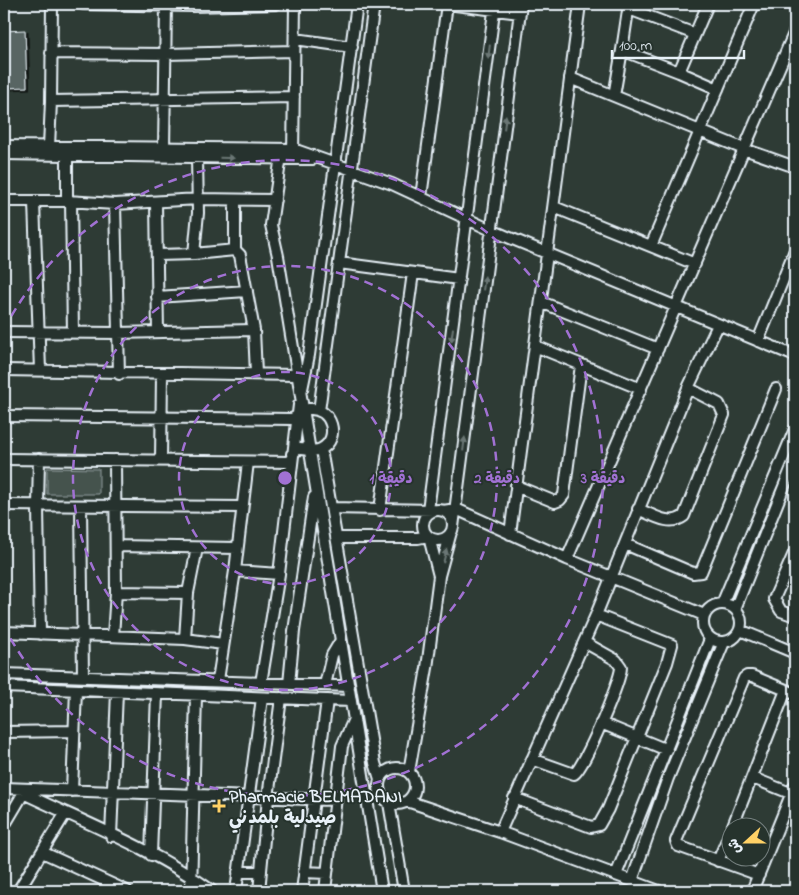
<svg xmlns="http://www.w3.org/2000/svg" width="799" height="895" font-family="'Indie Flower','Playpen Sans Arabic',sans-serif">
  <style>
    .park { fill: #45524e; stroke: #96a2a3 }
    .building { fill: #596563; stroke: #e8f1f8; filter: url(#shadow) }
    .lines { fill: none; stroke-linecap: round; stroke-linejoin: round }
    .minor-casing { stroke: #e8f1f8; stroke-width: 14 }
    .minor { stroke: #26332d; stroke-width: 10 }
    .oneway { fill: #6a7674 }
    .ring { fill: none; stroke: #a171d3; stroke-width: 2.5; stroke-dasharray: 9 6 }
    .poi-dot { fill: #ffd166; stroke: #26332d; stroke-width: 2 }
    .labels { text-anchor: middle; stroke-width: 4; stroke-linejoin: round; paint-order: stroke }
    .poi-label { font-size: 18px; font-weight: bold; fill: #e8f1f8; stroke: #26332d; text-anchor: start }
    .centre { fill: #a171d3; stroke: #26332d; stroke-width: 2.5 }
    .ring-label { font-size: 15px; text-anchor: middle; font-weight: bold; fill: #a171d3; stroke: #26332d; stroke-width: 4; stroke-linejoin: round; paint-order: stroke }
  </style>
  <defs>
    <filter id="shadow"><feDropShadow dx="3" dy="2" stdDeviation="0" flood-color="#0009"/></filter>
  </defs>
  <rect width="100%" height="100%" fill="#2e3b35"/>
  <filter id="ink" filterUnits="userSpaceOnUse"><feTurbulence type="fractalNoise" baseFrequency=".02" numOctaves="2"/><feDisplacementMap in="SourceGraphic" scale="10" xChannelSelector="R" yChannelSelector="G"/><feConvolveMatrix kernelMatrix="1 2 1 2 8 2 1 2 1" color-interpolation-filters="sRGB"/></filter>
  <g filter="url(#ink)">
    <path class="park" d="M47 468 99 469V494H47Z"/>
    <path class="building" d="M25 30 27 87 6 88 4 31Z"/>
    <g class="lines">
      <defs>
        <path id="minor" d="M83 4 192 6 276 4
          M447 4 520 13
          M629 4 622 50 679 72
          M708 4 679 72 718 89
          M629 9 695 34
          M295 39 352 47
          M51 53 165 54 294 51
          M570 78 744 149 795 167
          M614 96 622 50
          M51 101 294 97
          M4 146 293 149 392 184 491 230 795 356
          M49 147 51 101 52 4
          M164 149 166 4
          M282 149 271 225 278 256 382 891
          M4 154 313 159
          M67 155V201
          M293 155 295 4
          M421 197 447 4
          M235 200V250
          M4 201H67L115 204 198 199 275 200
          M71 201 73 332
          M34 202 40 370
          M156 203 158 332
          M115 204 119 374
          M554 207 695 264
          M651 246 754 4
          M194 254 235 250 240 255 254 330 256 374
          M158 255 194 254 198 213 197 157
          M339 263 459 279
          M157 297 247 291
          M541 302 658 349
          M4 332 117 333 254 330
          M758 341 795 250
          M535 346 641 389
          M4 370 295 375
          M302 389 309 355 357 4
          M319 411 374 4
          M4 416 292 419C298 416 302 410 309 409 332 407 341 439 321 449 313 453 306 448 298 449L292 454
          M321 449 375 763 380 779
          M4 459 291 462
          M39 459 38 506 40 634
          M161 460 162 374
          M516 486 555 502 560 500 564 495 581 365
          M4 505 242 507
          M81 506 83 677
          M332 508 433 510
          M638 509C653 515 670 527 684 516L724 415 719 404 688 388
          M380 510 413 273
          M423 525a15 15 0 1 1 30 0a15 15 0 1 1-30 0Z
          M443 511 456 509 567 559 704 615
          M425 518 428 510 495 4
          M453 527 521 4
          M510 534 580 4
          M429 537 439 576 451 532
          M336 538H418L428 536
          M625 544 693 573 701 572 776 389
          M116 546 237 548
          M795 551 774 599 781 611 795 616
          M567 559 795 31
          M235 571 279 574
          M116 592 188 593
          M703 623a19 19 0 1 1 38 0a19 19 0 1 1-38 0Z
          M722 604 795 429
          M735 609 795 459
          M740 630 795 653
          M4 632 185 639 223 644
          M113 636 116 592 115 460
          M185 639 188 593 197 548
          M4 674 349 686
          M218 680 235 571 248 462
          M261 683 279 574 299 405
          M289 684 294 631 314 497
          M325 685 332 655 341 640
          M4 687 351 701
          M601 723 667 750
          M4 732 73 731
          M532 759 574 774C584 768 621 681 621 667L616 660 584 642
          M379 786a18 18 0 1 1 36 0a18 18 0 1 1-36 0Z
          M409 772 427 668 439 576
          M753 778 795 795
          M4 788 336 800
          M72 791 76 690
          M23 793C86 823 157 851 212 891
          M514 798 591 827 599 825 608 809 667 663 672 645 596 615
          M407 801 500 832
          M389 803 404 891
          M4 826 26 789
          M732 828 786 690 795 694
          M111 836 117 692
          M42 852 127 891
          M151 855 157 694
          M718 861 732 828
          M238 872H261
          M304 872 326 873
          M616 875 710 639
          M759 875 678 846 676 841 744 678 747 676H752L786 690
          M632 881 668 778 724 642
          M21 886 32 891
          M18 891 65 814
          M191 891 196 695
          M236 891 262 698
          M259 891 268 798 281 698
          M302 891 327 700
          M325 891 342 746 354 719
          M659 891 500 832 596 615 688 388 718 325
          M752 891 795 785"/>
      </defs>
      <use href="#minor" class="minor-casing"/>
      <use href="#minor" class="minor"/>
    </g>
    <defs><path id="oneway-solid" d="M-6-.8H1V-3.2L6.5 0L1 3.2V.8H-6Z" transform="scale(1.25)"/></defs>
    <g class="oneway">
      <use href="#oneway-solid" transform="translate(489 52) rotate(97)"/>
      <use href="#oneway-solid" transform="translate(505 122) rotate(-83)"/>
      <use href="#oneway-solid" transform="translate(227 158) rotate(1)"/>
      <use href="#oneway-solid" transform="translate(484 283) rotate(-83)"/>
      <use href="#oneway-solid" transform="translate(452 335) rotate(98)"/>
      <use href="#oneway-solid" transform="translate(464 444) rotate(-83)"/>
      <use href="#oneway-solid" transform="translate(445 556) rotate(-75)"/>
    </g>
  </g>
  <g class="ring">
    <circle cx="285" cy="478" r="106"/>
    <circle cx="285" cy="478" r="212"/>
    <path d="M4 329A318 318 0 1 1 4 627"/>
  </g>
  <path class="poi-dot" d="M216.5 798.5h5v5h5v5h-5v5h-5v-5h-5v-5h5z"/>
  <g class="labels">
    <g class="poi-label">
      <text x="229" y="802">Pharmacie BELMADANI<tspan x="229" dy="21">صيدلية بلمدني</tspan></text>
    </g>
  </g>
  <circle cx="285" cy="478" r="8" class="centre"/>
  <g class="ring-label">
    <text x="391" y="483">1 دقيقة</text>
    <text x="497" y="483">2 دقيقة</text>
    <text x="603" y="483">3 دقيقة</text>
  </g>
  <rect width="799" height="895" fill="none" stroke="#26332d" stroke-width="20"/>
  <rect x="10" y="10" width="779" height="875" fill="none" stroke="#e8f1f8" stroke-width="2" filter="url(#ink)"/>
  <g transform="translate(746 842) rotate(249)"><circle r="24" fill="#26332d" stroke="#747f7e"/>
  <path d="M0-4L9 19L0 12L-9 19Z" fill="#ffd166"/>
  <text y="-8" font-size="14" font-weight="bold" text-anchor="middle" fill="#e8f1f8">ش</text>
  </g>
  <path d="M612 50v8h132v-8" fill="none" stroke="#e8f1f8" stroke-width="2.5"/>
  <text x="619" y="50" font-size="15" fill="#e8f1f8" stroke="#26332d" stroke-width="4" paint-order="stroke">100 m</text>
</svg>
